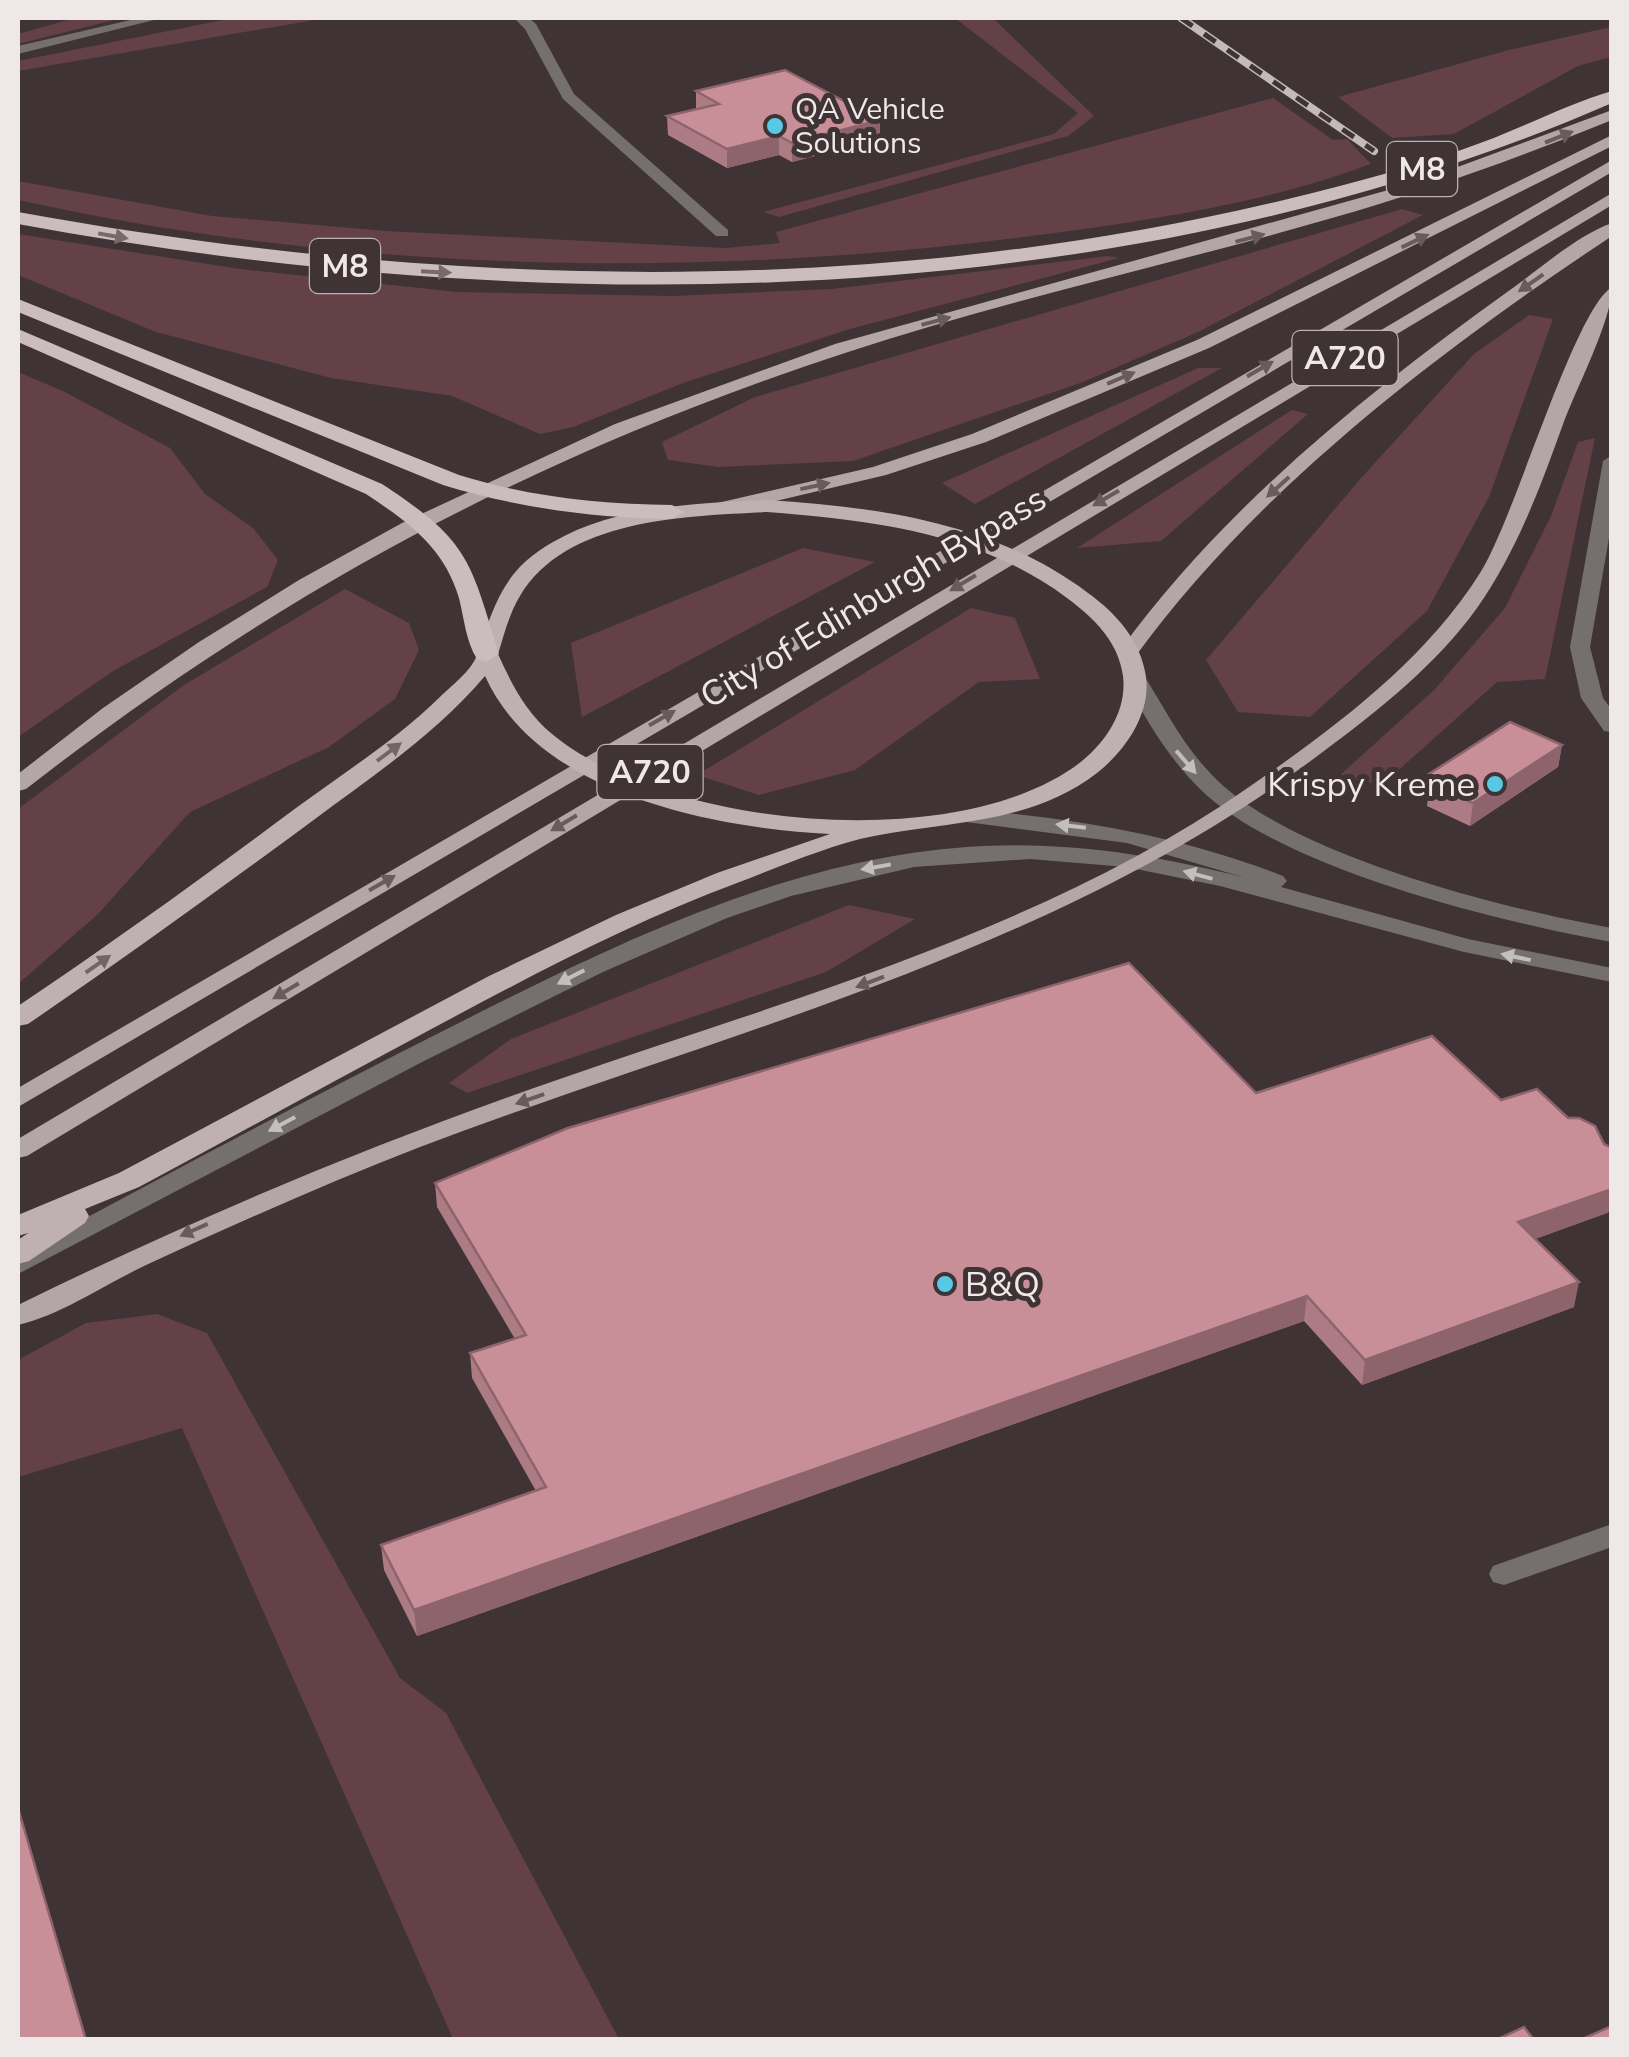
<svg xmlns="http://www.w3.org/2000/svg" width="1629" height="2057" font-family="'Nunito Sans',sans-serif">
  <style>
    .green { fill: #634147 }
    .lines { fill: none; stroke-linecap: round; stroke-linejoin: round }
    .minor { fill: #756f70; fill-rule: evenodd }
    .tertiary { fill: #756f70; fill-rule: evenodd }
    .primary { fill: #b3a6a8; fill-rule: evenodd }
    .trunk { fill: #bfb1b3; fill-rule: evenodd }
    .motorway { fill: #cbbcbe; fill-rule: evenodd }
    .rail-casing { stroke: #c2babb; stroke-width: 8 }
    .rail { stroke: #3f3335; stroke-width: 5; stroke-dasharray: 14; stroke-linecap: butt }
    .wall { fill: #ad7b84 }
    .shaded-wall { fill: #8d646b }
    .building { fill: #c98f99; stroke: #8d646b; stroke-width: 2.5 }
    .oneway { fill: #685b5d }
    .oneway2 { fill: #776a6c }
    .oneway3 { fill: #726567 }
    .oneway4 { fill: #c4bebf }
    .poi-dot { fill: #59c8e4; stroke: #3f3335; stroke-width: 4 }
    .labels { text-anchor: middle; stroke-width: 10; stroke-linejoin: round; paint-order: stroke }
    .far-poi-label { font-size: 30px; fill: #efe8e9; stroke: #3f3335; text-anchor: start }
    .shield { fill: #3f3335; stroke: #bab2b3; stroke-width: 2.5 }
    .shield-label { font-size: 32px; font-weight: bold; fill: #efe8e9 }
    .street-label { font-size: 35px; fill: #efe8e9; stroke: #3f3335 }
    .poi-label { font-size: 35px; fill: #efe8e9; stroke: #3f3335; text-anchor: end }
  </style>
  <rect width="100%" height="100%" fill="#3f3335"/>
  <path class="green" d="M75 18H122L18 44V34Z
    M233 18H326L18 71V61Z
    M955 18H993L1094 116 1068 136 779 217 763 212 1054 134 1078 113Z
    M1611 27V57L1578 66 1454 134 1392 138 1338 97 1509 50Z
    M1273 98 1333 140 1347 139 1371 164C1267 203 1156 219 1047 234 707 280 353 274 18 200V181L212 216 386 231 725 248 780 243 776 232Z
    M1402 209 1423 215 1198 332 1083 382 853 461 718 467 668 460 662 442 755 397Z
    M18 234 240 269 458 292 673 296 832 289 1108 256 1119 258 850 329 683 383 573 427 540 434 452 396 331 378 156 332 18 275Z
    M1529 315 1553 319 1489 497 1427 611 1310 717 1238 712 1206 660 1362 477 1474 354Z
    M1198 368H1222L975 504 942 483Z
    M18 372 65 392 170 448 205 494 253 528 278 560 267 587 113 671 18 737Z
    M1292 410 1308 414 1161 541 1077 548Z
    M1595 438 1545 679 1497 682 1382 785 1338 777 1434 690 1505 608 1551 516 1578 442Z
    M803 548 875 562 582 717 571 643Z
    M345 589 409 623 419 650 395 699 329 747 190 812 98 914 18 984V809L184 685Z
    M971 608 1015 618 1040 679 979 682 855 770 759 795 697 775Z
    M849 905 915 919 826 972 467 1093 449 1083 511 1039Z
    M157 1314 207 1333 400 1678 446 1713 619 2039H453L182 1428 18 1477V1360L86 1323Z"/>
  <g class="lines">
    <path class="minor" d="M514 18H529L536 24 574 94 728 230V236H716L563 99 525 29Z
      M1612 455V521L1590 647 1603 698 1612 710V732L1604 731 1581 698 1570 647 1603 461Z
      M1612 1524V1547L1504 1585 1493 1582 1489 1574 1493 1566Z"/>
    <path class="tertiary" d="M139 18H162L18 54V46Z
      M1135 673 1143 674C1167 712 1184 748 1217 780 1295 856 1504 909 1612 928V942C1499 922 1284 869 1202 791 1169 759 1146 720 1124 679Z
      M974 810C1081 819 1183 837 1283 876L1287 881 1281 887 1468 939 1612 968V982L1464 952 1220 886 1126 867 1030 859 914 867 791 896 727 918 603 972 424 1061 18 1274V1254C158 1180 297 1104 439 1033 609 947 790 855 984 846 1073 842 1160 856 1246 878L1127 843 966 822 963 817Z"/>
    <path class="primary" d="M1612 110V120C1520 157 1427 191 1332 218 1170 265 1005 300 845 353 537 454 281 590 26 789L18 791V774L103 708 199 642 299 580 402 523 615 424 835 344 1417 182Z
      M1612 135V146L1209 348 986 442 886 475 720 514 710 508 713 504 873 467 972 434 1197 340Z
      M1612 160V172L18 1107V1088Z
      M1612 193V205L27 1156 18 1158V1139Z
      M1612 223V236C1440 350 1256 490 1135 657H1121L1118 653 1121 649C1224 507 1368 392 1510 290 1541 268 1576 236 1612 223Z
      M1612 287C1612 321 1575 390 1562 427 1539 491 1516 552 1477 608 1437 664 1379 710 1324 751 1057 954 728 1030 420 1147 327 1183 235 1224 144 1266 104 1285 61 1315 18 1325V1305C193 1219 372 1144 557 1080 792 998 1042 931 1249 787 1333 729 1425 661 1480 573 1515 518 1574 310 1612 287Z"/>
    <path class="trunk" d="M767 500C880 507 995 523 1088 593 1116 613 1141 641 1146 677 1151 714 1125 751 1097 773 1031 824 951 821 874 836 832 844 779 867 737 883 629 923 525 979 424 1033 329 1084 234 1136 139 1187L85 1209 89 1216 85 1223 29 1261 18 1264V1240L28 1233 18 1236V1215L119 1173 489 976 616 915 717 873 830 834C713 828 538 794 485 676 437 733 374 775 315 819 220 889 125 958 28 1024L18 1026V1006C112 943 205 876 296 808 345 772 397 739 440 697 450 687 471 671 476 657 494 608 501 571 553 542 615 506 696 503 767 500ZM767 512C872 520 980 533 1067 598 1094 618 1118 641 1123 676 1127 709 1108 740 1082 761 962 856 667 829 552 734 526 712 512 685 498 654 504 635 509 614 520 596 566 518 687 516 767 512Z"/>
    <path class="motorway" d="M1612 91V103C1122 317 535 320 18 224V212C436 288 872 300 1288 199 1353 183 1419 166 1483 142 1526 126 1568 104 1612 91Z
      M18 299 459 475C530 497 599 504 672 505L684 512 672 519C593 518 519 508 443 485L18 312Z
      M18 329 382 484C469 541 470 559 499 654L486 662 477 659C466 642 464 618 459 598 444 547 408 522 366 494L18 342Z"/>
    <defs>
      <path id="rail" d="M1181 18 1374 151"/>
    </defs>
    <use href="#rail" class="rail-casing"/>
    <use href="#rail" class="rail"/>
  </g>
  <path class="wall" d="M696 91 880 139 792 162 779 155 727 168 668 135 667 116 696 109Z
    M1562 745 1558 767 1470 826 1427 806 1428 798 1425 797 1429 774Z
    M1256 1093 1501 1100 1568 1118 1612 1148V1210L1607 1213 1535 1239 1574 1307 1362 1385 1304 1321 417 1636 384 1570 381 1545 536 1491 472 1378 470 1353 515 1339 437 1207 435 1183Z"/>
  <path class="shaded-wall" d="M880 120V139L792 162V143Z
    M779 136V155L727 168V149Z
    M1562 745 1558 767 1470 826 1473 803Z
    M1612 1189V1210L1607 1213 1513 1247 1518 1222Z
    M1579 1282 1574 1307 1362 1385 1365 1360Z
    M1307 1296 1304 1321 417 1636 414 1610Z"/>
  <path class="building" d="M785 70 880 120 792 143 779 136 727 149 667 116 719 104 696 91Z
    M1510 722 1562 745 1473 803 1430 784 1438 779 1429 774Z
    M1129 963 1256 1093 1432 1036 1501 1100 1537 1089 1568 1118H1579L1595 1126 1604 1144 1612 1148V1189L1518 1222 1579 1282 1365 1360 1307 1296 414 1610 381 1545 546 1487 470 1353 526 1335 435 1183 568 1128Z
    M18 1808 86 2040H18Z
    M1612 2026V2040H1580Z
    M1524 2027 1534 2040H1496Z"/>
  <defs><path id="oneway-solid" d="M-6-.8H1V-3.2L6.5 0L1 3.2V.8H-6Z" transform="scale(2.5)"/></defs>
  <g class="oneway">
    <use href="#oneway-solid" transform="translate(1559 137) rotate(-22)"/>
    <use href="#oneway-solid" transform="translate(1250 238) rotate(-15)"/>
    <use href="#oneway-solid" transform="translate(1415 241) rotate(-26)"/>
    <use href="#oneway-solid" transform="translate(1531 283) rotate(145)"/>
    <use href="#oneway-solid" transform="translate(936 321) rotate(-15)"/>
    <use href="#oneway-solid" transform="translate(1260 369) rotate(-30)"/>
    <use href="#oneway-solid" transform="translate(1121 378) rotate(-23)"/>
    <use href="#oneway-solid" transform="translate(815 486) rotate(-12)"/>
    <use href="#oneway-solid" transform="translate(1278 487) rotate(138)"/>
    <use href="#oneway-solid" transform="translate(1106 498) rotate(150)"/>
    <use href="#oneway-solid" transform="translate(963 583) rotate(149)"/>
    <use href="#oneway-solid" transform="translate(662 718) rotate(-30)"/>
    <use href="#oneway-solid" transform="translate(564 823) rotate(149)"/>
    <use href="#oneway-solid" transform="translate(382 883) rotate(-30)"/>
    <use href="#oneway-solid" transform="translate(870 982) rotate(159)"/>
    <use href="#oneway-solid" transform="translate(286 991) rotate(149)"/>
    <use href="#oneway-solid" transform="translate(530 1099) rotate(161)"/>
    <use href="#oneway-solid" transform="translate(194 1230) rotate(156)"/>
  </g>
  <g class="oneway2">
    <use href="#oneway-solid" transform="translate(113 236) rotate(10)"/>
    <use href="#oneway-solid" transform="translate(436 272) rotate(3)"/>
  </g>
  <g class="oneway3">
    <use href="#oneway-solid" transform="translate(389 752) rotate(-37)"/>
    <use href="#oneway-solid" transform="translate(98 964) rotate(-35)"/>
  </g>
  <g class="oneway4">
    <use href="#oneway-solid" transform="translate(1186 762) rotate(49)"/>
    <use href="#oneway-solid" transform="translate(1071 826) rotate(-173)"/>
    <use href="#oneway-solid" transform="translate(876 867) rotate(170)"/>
    <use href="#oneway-solid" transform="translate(1198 875) rotate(-165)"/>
    <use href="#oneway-solid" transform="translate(1516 957) rotate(-168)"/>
    <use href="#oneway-solid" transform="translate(571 977) rotate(153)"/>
    <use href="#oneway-solid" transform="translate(282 1124) rotate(152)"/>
  </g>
  <g class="poi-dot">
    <circle cx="775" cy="126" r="10"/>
    <circle cx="1495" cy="784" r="10"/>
    <circle cx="945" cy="1284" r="10"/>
  </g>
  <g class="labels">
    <g class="far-poi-label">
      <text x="795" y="119">QA Vehicle<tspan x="795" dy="34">Solutions</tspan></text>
    </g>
    <g class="shield">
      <rect x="1387" y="142" width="70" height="54" rx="8"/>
      <rect x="310" y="239" width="70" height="54" rx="8"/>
      <rect x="1292.5" y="331" width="105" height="54" rx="8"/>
      <rect x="597.5" y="745" width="105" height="54" rx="8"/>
    </g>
    <g class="shield-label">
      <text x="1422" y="180">M8</text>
      <text x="345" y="277">M8</text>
      <text x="1345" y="369">A720</text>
      <text x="650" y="783">A720</text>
    </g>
    <g class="street-label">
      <text transform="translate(873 597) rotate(-31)" y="12">City of Edinburgh Bypass</text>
    </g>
    <g class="poi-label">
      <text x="1475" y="796">Krispy Kreme</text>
      <text x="965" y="1296" text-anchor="start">B&amp;Q</text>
    </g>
  </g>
  <rect width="1629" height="2057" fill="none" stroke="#efe8e9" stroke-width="40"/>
</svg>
